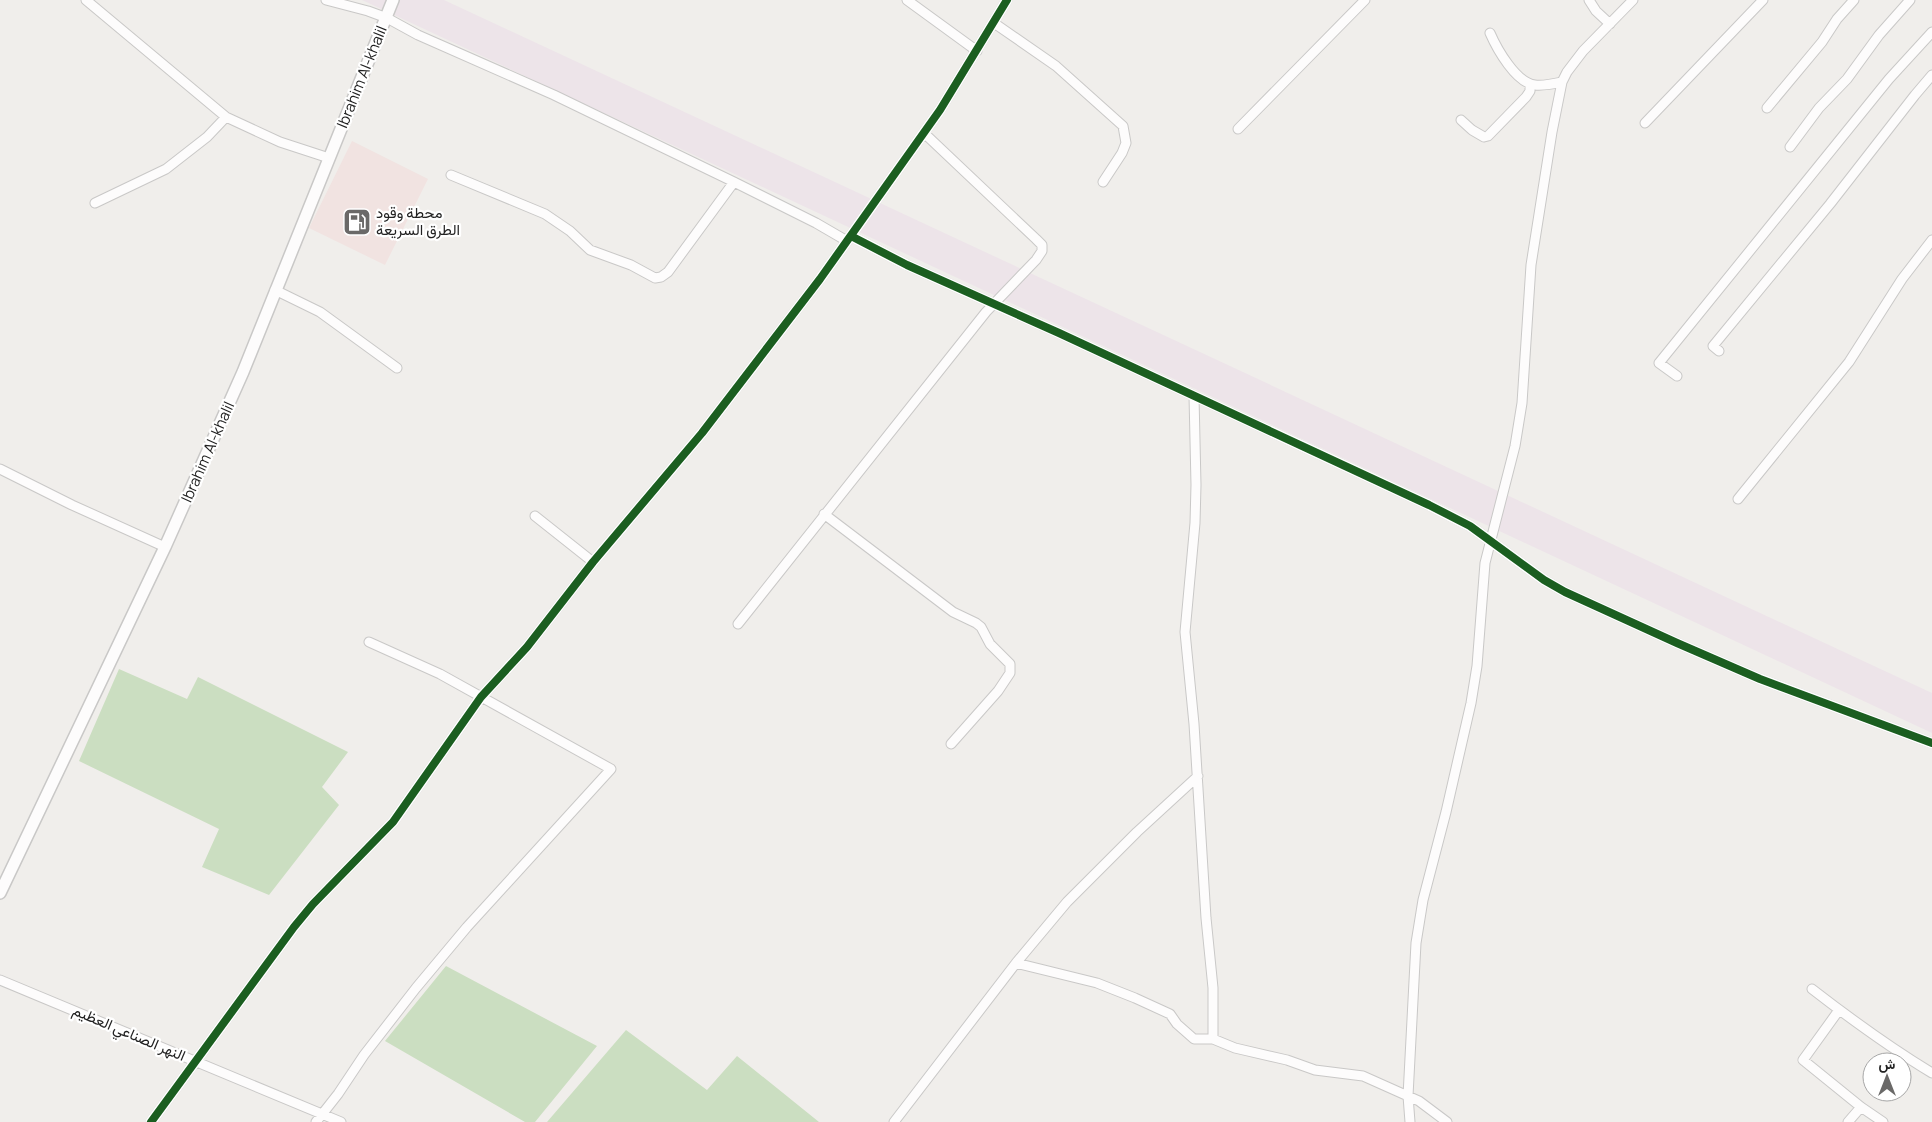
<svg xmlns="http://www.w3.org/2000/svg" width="1932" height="1122" font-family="Manrope,Vazirmatn,sans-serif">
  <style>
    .commercial { fill: #f1e3e1 }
    .industrial { fill: #ede4e9 }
    .forest { fill: #cbdec1 }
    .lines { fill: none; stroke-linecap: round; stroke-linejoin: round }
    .minor-casing { stroke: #c9c8c7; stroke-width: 11 }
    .tertiary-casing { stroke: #c9c8c7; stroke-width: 14 }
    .minor { stroke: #fdfcfc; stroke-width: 9 }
    .tertiary { stroke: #fdfcfc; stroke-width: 11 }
    .cycleway-casing { stroke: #fff; stroke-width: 11 }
    .cycleway { stroke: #1b5e20; stroke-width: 8 }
    .labels { text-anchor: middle; stroke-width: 4.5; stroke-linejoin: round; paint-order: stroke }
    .street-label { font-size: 15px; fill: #222; stroke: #fff }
    .poi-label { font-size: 15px; fill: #222; stroke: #fff; text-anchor: start }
  </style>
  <rect width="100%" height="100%" fill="#f0eeeb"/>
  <path class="commercial" d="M352 141 428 179 385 265 309 228Z"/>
  <path class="industrial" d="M362 0H444L1932 693V733Z"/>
  <path class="forest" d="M119 669 187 699 198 677 348 752 322 787 339 805 269 895 202 867 219 829 79 761Z
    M446 966 597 1046 535 1122H525L385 1041Z
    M626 1030 707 1090 737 1056 819 1122H547Z"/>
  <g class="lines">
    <defs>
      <path id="minor" d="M86 0 226 117 280 142 329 158
        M326 0 368 11 387 18 418 35 554 95 734 182 816 223 847 241
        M907 0 977 51
        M1589 0 1596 11 1610 24
        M994 23 1056 66 1123 126 1126 143 1122 153 1103 182
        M1490 33C1497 49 1516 83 1535 85 1544 86 1553 84 1562 82
        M1767 108 1822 42 1837 19 1854 0
        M1461 120 1472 130 1484 137 1488 136 1526 97 1530 91V84
        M1645 123 1763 0
        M1238 129 1365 0
        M1790 147 1819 108 1847 79 1879 35 1910 0
        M451 175 545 214 570 231 590 250 631 265 655 278 661 277 668 272 734 182
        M95 203 166 169 207 137 226 117
        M851 236 907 265 1059 333 1429 505 1470 526 1544 580 1565 592 1677 643 1760 679 1932 743
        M275 290 320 312 397 368
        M1719 351 1713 346 1830 204 1915 95 1932 75
        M1677 376 1659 363 1889 79 1932 32
        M1194 396 1196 485 1195 523 1185 632 1194 724 1206 918 1213 988V1039
        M0 469 72 505 165 547
        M1738 499 1849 362 1902 279 1932 240
        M824 514 953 612 976 623 981 627 990 644 1010 664V673L998 691 951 744
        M535 516 593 562
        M738 624 986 312 1036 260 1042 251V245L1036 239 924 133
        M1016 963 1097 983 1135 998 1170 1014 1177 1024 1194 1039H1213L1235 1048 1287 1060 1315 1070 1363 1076 1419 1101 1447 1122
        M0 980 341 1122
        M1812 989C1852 1020 1889 1047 1932 1073
        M1839 1010 1803 1060 1861 1107 1883 1122
        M151 1122 294 927 313 904 393 822 481 697 527 647 593 562 702 433 820 279 940 110 1007 0
        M316 1122 338 1094 364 1055 416 988 467 927 611 769 440 674 369 642
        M894 1122 1016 963 1067 902 1137 832 1198 776
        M1410 1122 1408 1096 1416 943 1423 900 1446 812 1471 703 1477 666 1485 563 1515 446 1522 403 1531 265 1552 132 1562 82 1567 72 1583 51 1633 0
        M1848 1122 1861 1107"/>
      <path id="tertiary" d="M0 893 165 547 243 372 393 0"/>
    </defs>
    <use href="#minor" class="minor-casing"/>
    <use href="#tertiary" class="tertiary-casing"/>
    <use href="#minor" class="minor"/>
    <use href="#tertiary" class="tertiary"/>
    <defs>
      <path id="cycleway" d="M851 236 907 265 1059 333 1429 505 1470 526 1544 580 1565 592 1677 643 1760 679 1932 743
        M151 1122 294 927 313 904 393 822 481 697 527 647 593 562 702 433 820 279 940 110 1007 0"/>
    </defs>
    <use href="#cycleway" class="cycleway-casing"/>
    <use href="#cycleway" class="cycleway"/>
  </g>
  <defs>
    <symbol id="fuel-square" viewBox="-11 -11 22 22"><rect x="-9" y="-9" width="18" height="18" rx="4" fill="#6a6968" stroke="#fff"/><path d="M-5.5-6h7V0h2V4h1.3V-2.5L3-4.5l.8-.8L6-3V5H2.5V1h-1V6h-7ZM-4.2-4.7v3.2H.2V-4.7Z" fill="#fff"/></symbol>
  </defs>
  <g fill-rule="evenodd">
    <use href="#fuel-square" x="341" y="206" width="32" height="32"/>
  </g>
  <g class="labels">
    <g class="street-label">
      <text transform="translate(362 77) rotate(-68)" y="5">Ibrahim Al-khalil</text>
      <text transform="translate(208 452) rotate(-66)" y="5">Ibrahim Al-khalil</text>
      <text transform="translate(129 1033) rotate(23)" y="5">النهر الصناعي العظيم</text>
    </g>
    <g class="poi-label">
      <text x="376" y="218">محطة وقود<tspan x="376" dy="17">الطرق السريعة</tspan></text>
    </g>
  </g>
  <g transform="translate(1887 1077)"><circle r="24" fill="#ffffff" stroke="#a7a7a7"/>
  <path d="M0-4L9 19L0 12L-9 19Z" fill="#6a6968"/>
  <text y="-8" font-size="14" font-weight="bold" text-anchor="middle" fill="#222222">ش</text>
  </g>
</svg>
